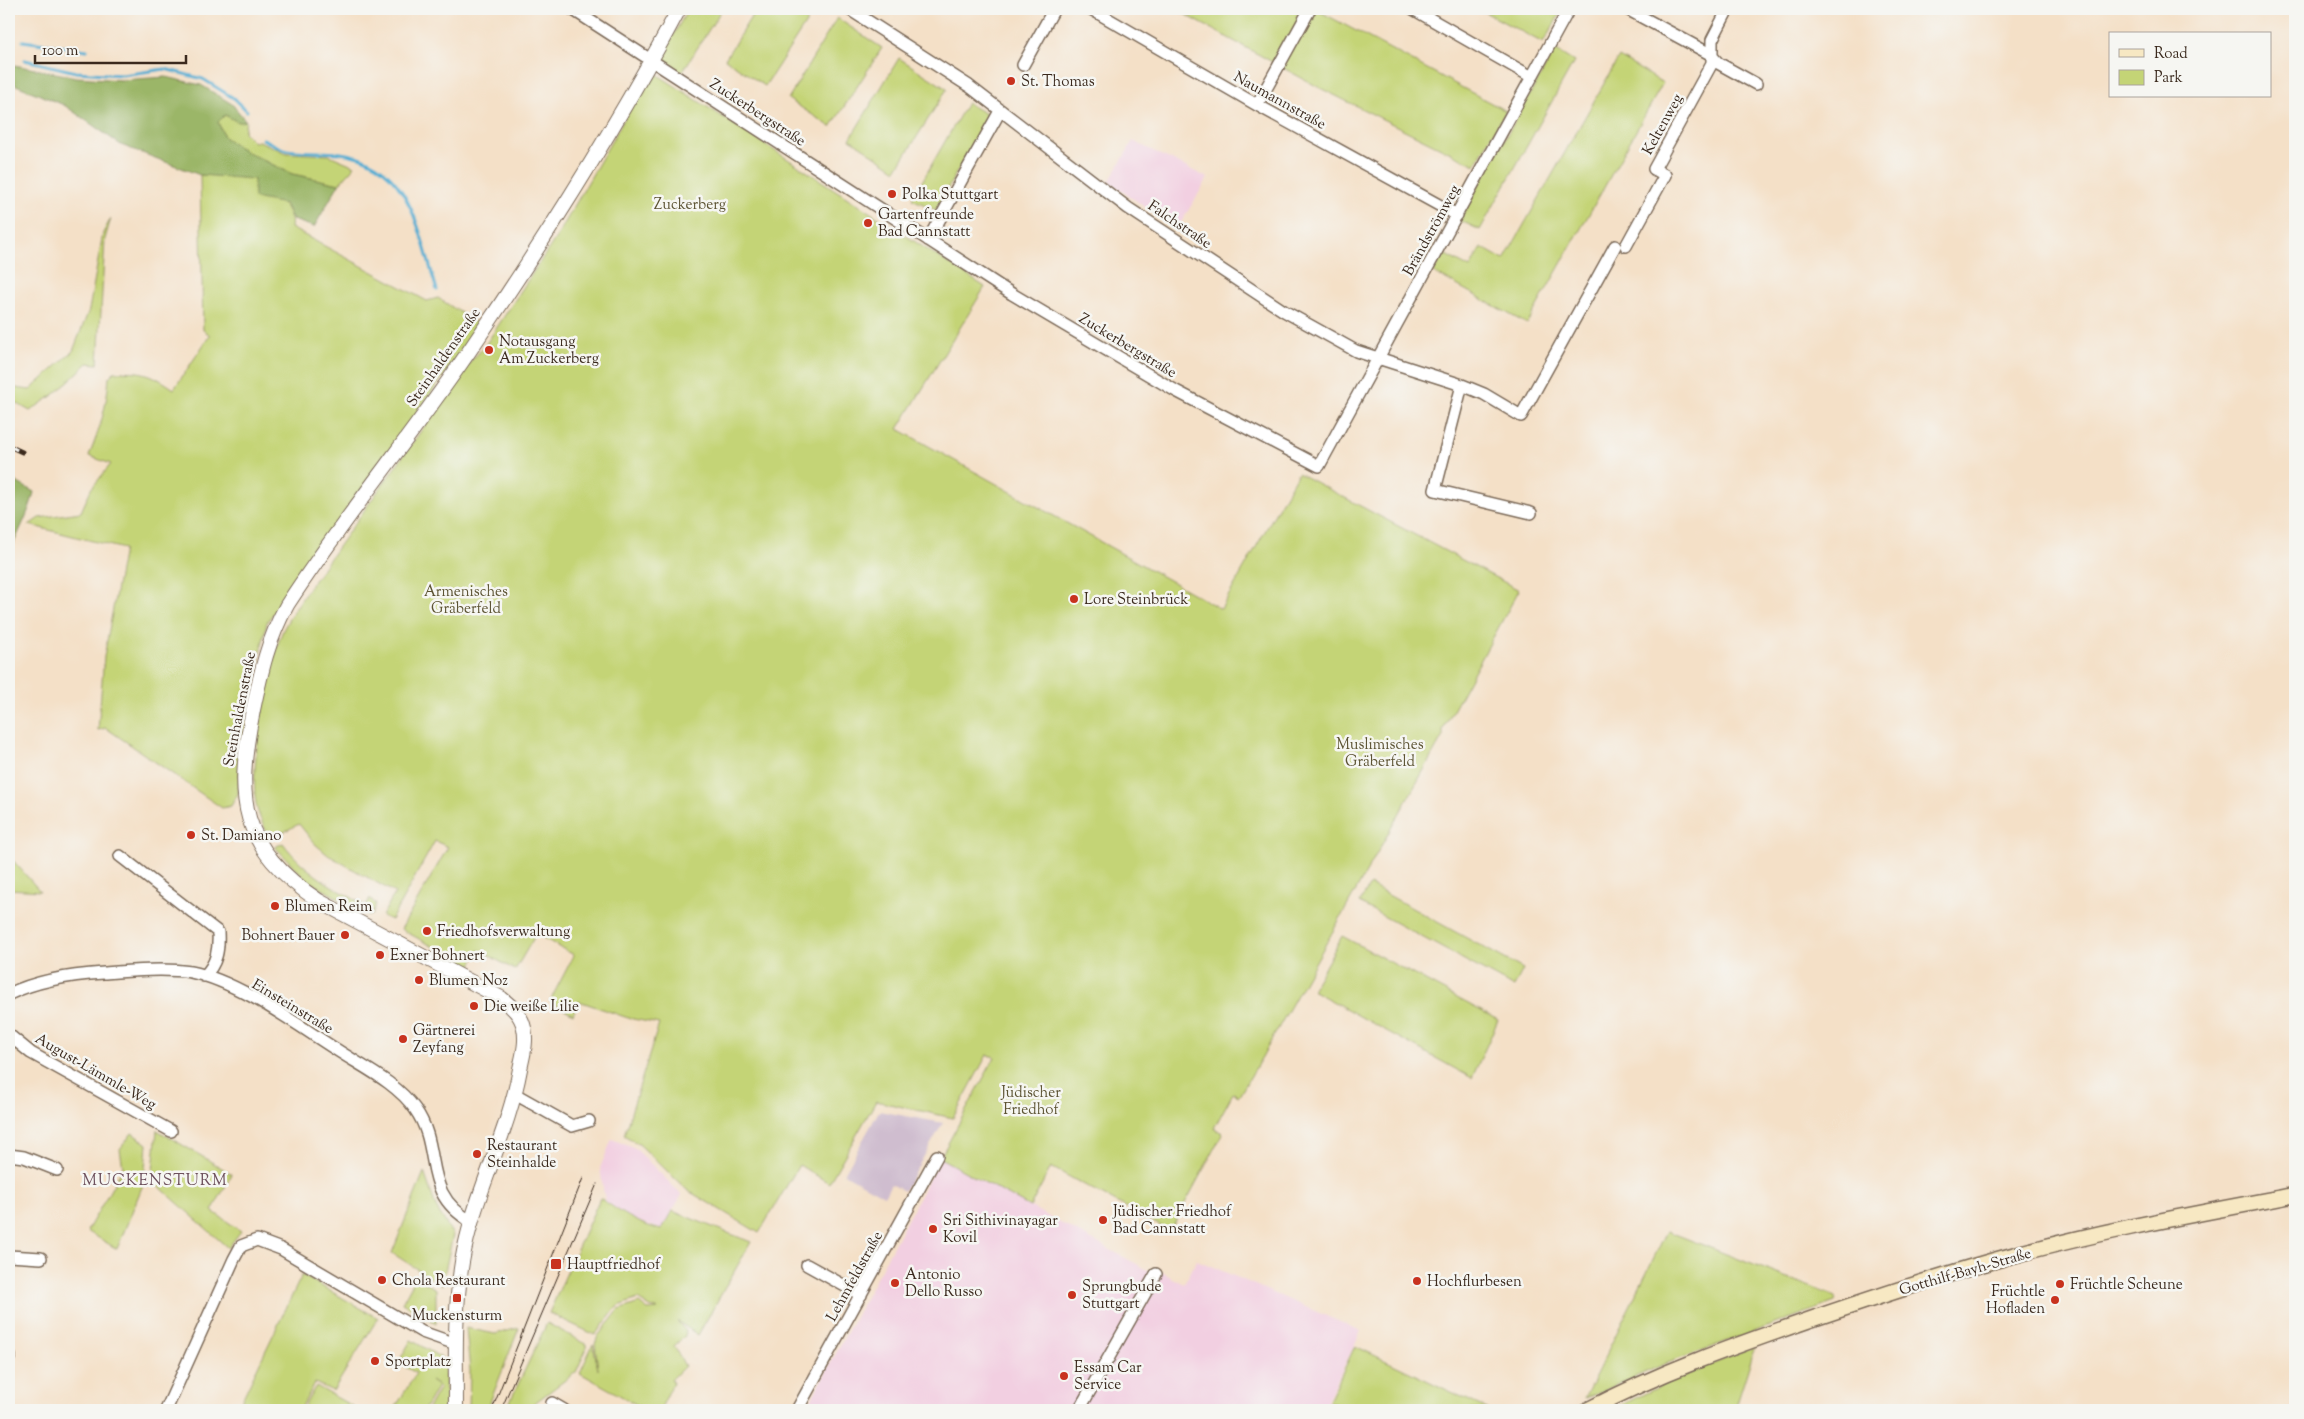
<svg xmlns="http://www.w3.org/2000/svg" width="2304" height="1419" font-family="'Sorts Mill Goudy',serif">
  <style>
    .built { fill: #f2cfe1 }
    .industrial { fill: #cfbdcf }
    .green { fill: #c4d476; stroke: #807f4a }
    .forest { fill: #9bb667; stroke: #6b7042 }
    .lines { fill: none; stroke-linecap: round; stroke-linejoin: round }
    .stream { stroke: #56aed3; stroke-width: 3 }
    .minor-casing { stroke: #7c6a59; stroke-width: 14 }
    .tertiary-casing { stroke: #7c6a59; stroke-width: 16 }
    .secondary-casing { stroke: #7c6a59; stroke-width: 18 }
    .minor { stroke: #fff; stroke-width: 11 }
    .tertiary { stroke: #fff; stroke-width: 14 }
    .secondary { stroke: #f7e8c3; stroke-width: 15 }
    .tram { stroke: #3b2a1e; stroke-width: 1 }
    .rail-casing { stroke: #3b2a1e; stroke-width: 5 }
    .rail { stroke: #f6f6f2; stroke-width: 3; stroke-dasharray: 9; stroke-linecap: butt }
    .poi-dot { fill: #c8321e; stroke: #f6f6f2; stroke-width: 2 }
    .labels { text-anchor: middle; stroke-width: 5; stroke-linejoin: round; paint-order: stroke }
    .poi-label { font-size: 15px; fill: #3b2a1e; stroke: #f6f6f2; text-anchor: start }
    .street-label { font-size: 15px; fill: #3b2a1e; stroke: #f6f6f2 }
    .park-label { font-size: 15px; fill: #5d5434; stroke: #f6f6f2 }
    .neighbourhood-label { font-size: 16px; letter-spacing: 1px; fill: #6e525e; stroke: #f6f6f2 }
  </style>
  <rect width="100%" height="100%" fill="#f6f6f2"/>
  <filter id="ink" filterUnits="userSpaceOnUse"><feTurbulence type="fractalNoise" baseFrequency=".02" numOctaves="2"/><feDisplacementMap in="SourceGraphic" scale="10" xChannelSelector="R" yChannelSelector="G"/><feConvolveMatrix kernelMatrix="1 2 1 2 8 2 1 2 1" color-interpolation-filters="sRGB"/></filter>
  <filter id="wash" filterUnits="userSpaceOnUse"><feTurbulence type="fractalNoise" baseFrequency=".0096" numOctaves="4" result="noise"/><feDisplacementMap in="SourceGraphic" scale="20" xChannelSelector="R" yChannelSelector="G"/><feGaussianBlur stdDeviation="1.12" result="paint"/><feColorMatrix in="noise" values="0 0 0 0 0 0 0 0 0 0 0 0 0 0 0 0 0 1.4 0 .05"/><feComposite in="paint" operator="in"/></filter>
  <g filter="url(#wash)">
    <rect width="100%" height="100%" fill="#f4e0c7"/>
    <path class="built" d="M1133 141 1208 178 1177 229 1109 182Z
      M612 1139 636 1149 682 1195 661 1229 634 1220 605 1201 600 1168Z
      M940 1158 1157 1275 1160 1271 1184 1284 1197 1260 1361 1331 1327 1401 1345 1410H820L809 1404Z"/>
    <path class="industrial" d="M879 1111 943 1123 904 1191 891 1184 884 1196 844 1174Z"/>
    <path class="green" d="M688 9H722L681 74 660 59Z
      M756 9H815L765 86 725 59Z
      M1175 9H1315L1506 111 1475 165 1320 88Z
      M1479 9H1563L1543 43Z
      M837 18 882 48 831 127 788 99Z
      M1555 50 1574 62 1480 230 1459 220Z
      M1619 57 1663 83 1527 324 1433 272 1444 254 1470 268 1481 247 1504 260Z
      M899 58 947 89 896 170 850 139Z
      M655 73 985 287 898 429 1221 609 1298 473 1519 590 1443 729V736L1262 1057 1239 1096 1233 1093 1214 1128 1223 1133 1170 1231 1051 1167 1030 1207 940 1158 995 1057 987 1055 953 1118 876 1101 829 1183 799 1165 759 1233 687 1190 640 1145 624 1135 659 1024 628 1018 579 1001 573 1014 550 1001 574 955 536 934 515 970 479 950 470 967 401 929 448 847 435 841 391 920 382 916 395 893 328 855 314 843 299 824 270 839C265 828 258 816 256 804 249 766 268 663 284 628 291 614 300 602 308 589L471 361 484 347 559 233 643 86Z
      M967 103 988 115 936 210 912 199Z
      M225 115 238 122 246 121 244 132 254 142 259 141 287 153 329 155 355 166 339 184 292 174 244 151 224 137 218 122Z
      M200 175C212 176 248 176 256 180 272 188 295 210 291 228L427 301 438 298 480 325 267 622 241 745 238 794 231 806 222 808 106 728 98 730 104 657 124 549 29 525 39 518 81 512 91 489 111 464 89 456C100 429 107 406 109 377L114 372C142 370 151 373 174 389L210 335 203 330Z
      M111 218 105 239 98 364 88 363 56 393 30 411 9 399V387L30 390 73 351 89 310 103 233Z
      M283 843C305 873 335 888 366 906L370 898 376 904 372 915 369 916 307 880 275 847Z
      M9 856 40 891 9 889Z
      M1370 885 1523 969 1514 987 1359 903Z
      M1342 936 1498 1020 1472 1078 1312 990Z
      M157 1130 232 1174 212 1211 241 1231 228 1248 152 1180Z
      M132 1133 147 1144 144 1182 117 1249 87 1231 123 1168 120 1149Z
      M424 1172 436 1207 453 1235 442 1285 392 1253Z
      M600 1198C620 1212 638 1224 661 1230L672 1211 751 1242 698 1335 677 1321 686 1331 685 1336 674 1346 685 1366 671 1380 673 1383 660 1410H646L580 1373 593 1344 598 1370 595 1344 598 1336 619 1310 639 1303 648 1310 658 1309 650 1307 638 1299 618 1306 595 1335 549 1313Z
      M1667 1231 1836 1297 1835 1302 1665 1364 1584 1399Z
      M302 1275 378 1318 333 1391 315 1383 300 1410H237Z
      M416 1277 436 1289V1323L402 1303Z
      M547 1323 586 1344V1350L576 1372 525 1410H506Z
      M466 1328 495 1334 519 1328 487 1410H469L470 1371Z
      M411 1340 445 1360 446 1410H427L440 1387 431 1381 438 1386 424 1410H394L416 1373 398 1363Z
      M1355 1346 1489 1410H1348L1329 1401Z
      M1755 1347 1735 1410H1611L1671 1381Z
      M316 1386 359 1410H302Z"/>
    <path class="forest" d="M9 64 76 77 121 80 166 77 201 85 232 104 246 121 238 122 225 115 218 122 224 137 244 151 292 174 339 184 314 227 293 220 285 204 254 198V179L200 175 121 145 64 105 9 82Z
      M9 478 34 492C29 514 17 534 9 555Z"/>
    <g class="lines">
      <path class="stream" d="M23 41 87 50
        M25 60 76 72 122 75 165 69 203 79 235 99 247 111
        M263 139C270 142 279 148 287 150 304 153 323 151 341 153 412 162 419 235 437 290"/>
    </g>
  </g>
  <g filter="url(#ink)">
    <g class="lines">
      <defs>
        <path id="minor" d="M572 9 1012 294 1176 391 1319 466 1569 9
          M849 9 969 86 1128 208 1284 311 1356 351 1462 385 1484 394 1521 416 1615 246
          M1091 9 1257 105 1457 215
          M1413 9 1532 77
          M1627 9 1710 54 1718 63 1756 84
          M1023 65 1054 9
          M1257 105 1310 9
          M928 240 1000 111
          M1626 246 1665 175 1654 169 1712 63V40L1728 9
          M1462 385 1435 490 1531 513
          M120 856 218 932C219 949 217 964 204 976
          M9 994C38 980 71 975 104 973 130 971 165 968 191 972 238 981 296 1024 337 1050 363 1067 397 1083 415 1109 444 1150 419 1192 472 1222
          M9 1035 31 1053 171 1131
          M515 1094 572 1126 589 1121
          M9 1155 24 1157 57 1170
          M9 1256 41 1258
          M807 1265 861 1295
          M9 1357 10 1356
          M552 1403 564 1410
          M166 1410 234 1259 241 1246 257 1240 281 1249 422 1332 456 1344
          M797 1410 937 1156
          M1079 1410 1156 1274"/>
        <path id="tertiary" d="M456 1410C456 1361 454 1311 462 1262 473 1196 508 1135 520 1069 523 1055 527 1042 524 1028 521 1014 512 1007 501 998L319 901C239 847 235 799 253 710 261 672 268 639 287 605 346 514 416 431 476 341 549 233 618 124 679 9"/>
        <path id="secondary" d="M1588 1410C1658 1373 1734 1346 1809 1320 1870 1299 1933 1278 1996 1260 2094 1232 2195 1214 2295 1195"/>
      </defs>
      <use href="#minor" class="minor-casing"/>
      <use href="#tertiary" class="tertiary-casing"/>
      <use href="#secondary" class="secondary-casing"/>
      <use href="#minor" class="minor"/>
      <use href="#tertiary" class="tertiary"/>
      <use href="#secondary" class="secondary"/>
      <path class="tram" d="M492 1410 583 1178
        M501 1410 597 1184"/>
      <defs>
        <path id="rail" d="M9 446 22 452"/>
      </defs>
      <use href="#rail" class="rail-casing"/>
      <use href="#rail" class="rail"/>
    </g>
  </g>
  <g class="poi-dot">
    <circle cx="1011" cy="81" r="5"/>
    <circle cx="892" cy="194" r="5"/>
    <circle cx="868" cy="223" r="5"/>
    <circle cx="489" cy="350" r="5"/>
    <circle cx="1074" cy="599" r="5"/>
    <circle cx="191" cy="835" r="5"/>
    <circle cx="275" cy="906" r="5"/>
    <circle cx="427" cy="931" r="5"/>
    <circle cx="345" cy="935" r="5"/>
    <circle cx="380" cy="955" r="5"/>
    <circle cx="419" cy="980" r="5"/>
    <circle cx="474" cy="1006" r="5"/>
    <circle cx="403" cy="1039" r="5"/>
    <circle cx="477" cy="1154" r="5"/>
    <circle cx="1103" cy="1220" r="5"/>
    <circle cx="933" cy="1229" r="5"/>
    <rect x="550" y="1258" width="12" height="12" rx="2.5"/>
    <circle cx="382" cy="1280" r="5"/>
    <circle cx="1417" cy="1281" r="5"/>
    <circle cx="895" cy="1283" r="5"/>
    <circle cx="2060" cy="1284" r="5"/>
    <circle cx="1072" cy="1295" r="5"/>
    <rect x="452" y="1293" width="10" height="10" rx="2.5"/>
    <circle cx="2055" cy="1300" r="5"/>
    <circle cx="375" cy="1361" r="5"/>
    <circle cx="1064" cy="1376" r="5"/>
  </g>
  <g class="labels">
    <g class="poi-label">
      <text x="1021" y="86">St. Thomas</text>
      <text x="902" y="199">Polka Stuttgart</text>
      <text x="878" y="219">Gartenfreunde<tspan x="878" dy="17">Bad Cannstatt</tspan></text>
      <text x="499" y="346">Notausgang<tspan x="499" dy="17">Am Zuckerberg</tspan></text>
      <text x="1084" y="604">Lore Steinbrück</text>
      <text x="201" y="840">St. Damiano</text>
      <text x="285" y="911">Blumen Reim</text>
      <text x="437" y="936">Friedhofsverwaltung</text>
      <text x="335" y="940" text-anchor="end">Bohnert Bauer</text>
      <text x="390" y="960">Exner Bohnert</text>
      <text x="429" y="985">Blumen Noz</text>
      <text x="484" y="1011">Die weiße Lilie</text>
      <text x="413" y="1035">Gärtnerei<tspan x="413" dy="17">Zeyfang</tspan></text>
      <text x="487" y="1150">Restaurant<tspan x="487" dy="17">Steinhalde</tspan></text>
      <text x="1113" y="1216">Jüdischer Friedhof<tspan x="1113" dy="17">Bad Cannstatt</tspan></text>
      <text x="943" y="1225">Sri Sithivinayagar<tspan x="943" dy="17">Kovil</tspan></text>
      <text x="567" y="1269">Hauptfriedhof</text>
      <text x="905" y="1279">Antonio<tspan x="905" dy="17">Dello Russo</tspan></text>
      <text x="392" y="1285">Chola Restaurant</text>
      <text x="1427" y="1286">Hochflurbesen</text>
      <text x="2070" y="1289">Früchtle Scheune</text>
      <text x="1082" y="1291">Sprungbude<tspan x="1082" dy="17">Stuttgart</tspan></text>
      <text x="2045" y="1296" text-anchor="end">Früchtle<tspan x="2045" dy="17">Hofladen</tspan></text>
      <text x="457" y="1320" text-anchor="middle">Muckensturm</text>
      <text x="385" y="1366">Sportplatz</text>
      <text x="1074" y="1372">Essam Car<tspan x="1074" dy="17">Service</tspan></text>
    </g>
    <g class="street-label">
      <text transform="translate(1280 100) rotate(29)" y="5">Naumannstraße</text>
      <text transform="translate(758 112) rotate(33)" y="5">Zuckerbergstraße</text>
      <text transform="translate(1662 124) rotate(-61)" y="5">Keltenweg</text>
      <text transform="translate(1180 224) rotate(34)" y="5">Falchstraße</text>
      <text transform="translate(1431 230) rotate(-61)" y="5">Brändströmweg</text>
      <text transform="translate(1128 345) rotate(31)" y="5">Zuckerbergstraße</text>
      <text transform="translate(443 357) rotate(-55)" y="5">Steinhaldenstraße</text>
      <text transform="translate(239 709) rotate(-79)" y="5">Steinhaldenstraße</text>
      <text transform="translate(293 1006) rotate(31)" y="5">Einsteinstraße</text>
      <text transform="translate(96 1071) rotate(30)" y="5">August-Lämmle-Weg</text>
      <text transform="translate(1965 1271) rotate(-16)" y="5">Gotthilf-Bayh-Straße</text>
      <text transform="translate(854 1276) rotate(-61)" y="5">Lehmfeldstraße</text>
    </g>
    <g class="park-label">
      <text x="690" y="209">Zuckerberg</text>
      <text x="466" y="596">Armenisches<tspan x="466" dy="17">Gräberfeld</tspan></text>
      <text x="1380" y="749">Muslimisches<tspan x="1380" dy="17">Gräberfeld</tspan></text>
      <text x="1031" y="1097">Jüdischer<tspan x="1031" dy="17">Friedhof</tspan></text>
    </g>
    <g class="neighbourhood-label">
      <text x="155" y="1185">MUCKENSTURM</text>
    </g>
  </g>
  <rect width="2304" height="1419" fill="none" stroke="#f6f6f2" stroke-width="30"/>
  <rect x="2109" y="32" width="162" height="65" fill="#f6f6f2" stroke="#aba49d"/>
  <rect x="2119" y="49" width="25" height="8" fill="#f7e8c3" stroke="#aba49d"/>
  <text x="2154" y="58" font-size="15" fill="#3b2a1e">Road</text>
  <rect x="2119" y="70" width="25" height="15" fill="#c4d476" stroke="#aba49d"/>
  <text x="2154" y="82" font-size="15" fill="#3b2a1e">Park</text>
  <path d="M35 55v8h151v-8" fill="none" stroke="#3b2a1e" stroke-width="2.5"/>
  <text x="42" y="55" font-size="15" fill="#3b2a1e" stroke="#f6f6f2" stroke-width="4" paint-order="stroke">100 m</text>
</svg>
